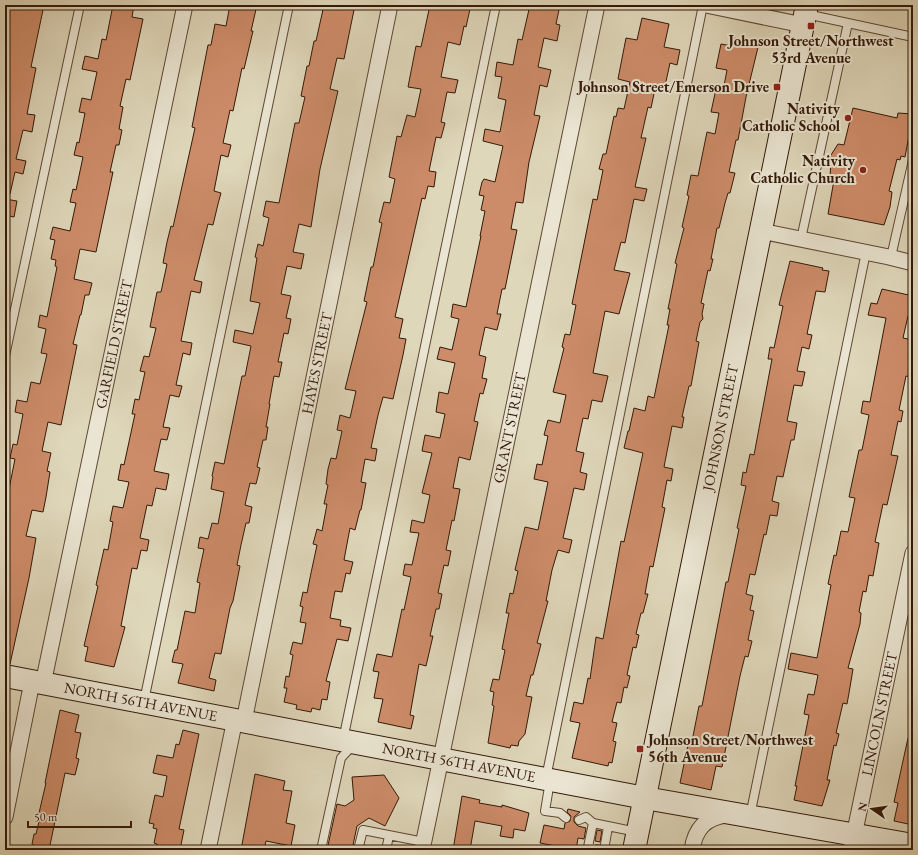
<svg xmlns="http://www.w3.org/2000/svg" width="918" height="855" font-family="'EB Garamond',serif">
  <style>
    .building { fill: #cd8c69; stroke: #331909 }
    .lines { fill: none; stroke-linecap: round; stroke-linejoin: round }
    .lane-casing { stroke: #5e4835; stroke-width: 10 }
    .street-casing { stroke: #5e4835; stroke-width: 17 }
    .secondary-casing { stroke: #331909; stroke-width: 24 }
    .lane { stroke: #eae5d2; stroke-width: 8 }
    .street { stroke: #eae5d2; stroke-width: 15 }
    .secondary { stroke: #eae5d2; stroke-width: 22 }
    .poi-dot { fill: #8f2418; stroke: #eae5d2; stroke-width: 1.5 }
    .labels { text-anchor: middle; stroke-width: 4; stroke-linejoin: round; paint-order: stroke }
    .poi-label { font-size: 15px; font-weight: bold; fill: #331909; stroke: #eae5d2; text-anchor: end }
    .street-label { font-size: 15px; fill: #331909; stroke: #eae5d2 }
  </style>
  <rect width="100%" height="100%" fill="#dfd7ba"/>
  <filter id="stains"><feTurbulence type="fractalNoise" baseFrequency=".005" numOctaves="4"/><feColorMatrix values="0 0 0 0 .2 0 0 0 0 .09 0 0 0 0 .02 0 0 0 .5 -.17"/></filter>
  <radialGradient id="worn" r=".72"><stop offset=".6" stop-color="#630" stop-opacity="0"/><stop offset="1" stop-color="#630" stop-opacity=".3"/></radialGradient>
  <path class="building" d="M10 5H44L31 67 36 68 27 114 35 115 32 132 23 130 16 159 26 161 23 174 15 172 10 194 5 193V21H7Z
    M113 5H134L132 17 143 19 130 80 126 79 120 106 123 107 119 129 122 130 119 145H116L110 172H113L96 252 80 249 74 279 92 283 89 295H85L81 315H80L73 344 77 345 61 425 48 422 42 451 51 453 47 471 50 472 46 497 43 512 32 510 26 536 36 538 29 578 10 664 5 663V488L9 489 15 459 10 458 13 444 17 445 23 414 15 412 17 400 27 402 31 382 40 384 47 354 41 353 46 329 38 327 40 315 47 317 57 267 55 266 56 260 51 259 55 240 50 239 53 227 70 231 76 203 70 202 73 189 76 190 83 157 74 155 77 142 79 143 85 113 79 112 82 98 91 100 97 72 82 69 85 56 98 59 102 39 106 40Z
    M230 5H257L251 31H253L244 69 242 68 233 111 230 110 223 143 231 145 228 157 221 155 214 191 221 193 218 204 213 225 208 224 194 280 202 282 200 293 191 291 181 341 192 343 190 355 183 353 176 385 182 386 179 397 170 395 163 427 170 428 167 440 161 439 154 471 169 474 166 490 156 488 152 506 147 505 140 538 149 540 147 551 141 550 137 569 132 568 121 626 125 627 114 667 85 661 88 647 84 646 98 586 96 585 104 549 108 550 113 522 110 521 113 506 123 508 129 482 118 480 121 464 124 465 135 414H132L135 399 139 400 145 372 140 371 144 356 149 357 156 328 150 327 157 292H161L167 264 163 263 167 242 171 226 173 227 195 128 192 127 208 45H211L215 24 226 26Z
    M324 5H355L344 59 337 58 330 89 338 91 320 169 311 227 299 224 293 252 304 254 301 269 287 266 281 294 291 296 286 318 291 319 288 334 284 333 278 362H282L279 377 274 376 269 404H270L266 427H268L266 440H263L257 467 260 468 256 484 250 483 245 505 252 507 249 523H246L241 545 237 565 240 566 233 601 230 608 221 654 215 653 209 678 216 680 214 691 178 683 183 664 172 662 175 650H177L185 611 195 613 200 583 197 582 204 549 198 548 200 537 208 539 212 523 218 524 224 492 211 489 213 477 212 476 215 462 224 464 242 376H245L251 346 233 342 235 330 253 334 260 303 250 301 257 258 255 257 258 244 263 246 269 218 263 216 266 201 279 203 295 123H299L305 97 301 96 307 66H309L314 41H316Z
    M430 5H466V8L470 9 466 27 464 26 460 45 448 42 441 77 458 80 455 93 447 92 441 122 445 123 441 138 436 137 429 171 436 172 434 187 428 186 425 199 422 198 395 317 403 319 399 338 406 339 403 355 393 399 383 397 378 415 371 448 377 449 375 461 365 459 361 482 366 483 361 510H360L355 530 350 528 344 560 353 562 350 574 346 573 342 592 335 591 330 618 341 620 340 626 351 628 348 641 337 639 326 681 330 682 327 700 322 699 320 710 312 708 311 712 296 709 297 705 284 702 287 688H284L286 676 289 677 293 655 290 654 293 642 302 644 306 623 300 622 303 607 300 606 303 592 307 593 311 573 317 545 313 544 317 529 322 531 327 504H324L328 485 326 484 328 469 331 458 336 459 342 431 337 430 340 415 350 418 356 391 345 389 367 302 364 301 371 267H373L382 223 379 222 384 202 390 203 395 179 389 177 397 136 401 137 407 115 415 117 421 89 408 87 416 46 421 47Z
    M530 5H560L556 24 560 25 557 41 544 38 538 67 551 70 547 87 540 85 534 115 540 116 529 162 523 203 516 202 511 229 517 230 505 289H502L497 314H501L497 330 485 327 479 355 486 357 482 378 487 379 483 394 480 393 474 421 478 422 470 460 459 457 453 488 460 489 454 521 452 520 446 550 451 551 448 566 444 565 438 593 442 594 439 609H436L430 636H433L426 666 419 664 410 715 414 716 411 729 378 722 383 699 374 698 379 672 373 671 377 654 392 657 402 609 404 610 411 577 403 575 405 564 412 565 419 533 410 532 412 520 424 523 430 495 422 493 432 453 422 451 425 435 440 438 445 414 436 412 437 405 439 392 448 394 455 363 437 359 440 347 452 350 459 319 451 317 453 304 466 307 481 236H480L485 211 481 210 484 196 479 195 482 182 484 179 495 182 503 146 483 141 485 129 500 132 506 100 498 98 502 77 495 76 497 62 513 65 518 39 522 40Z
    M642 18 669 24 664 47 680 50 677 65 670 63 665 86 656 84 651 108 648 107 641 138H646L635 187 647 189 644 201 634 199 625 243 621 242 614 270 630 273 619 314 605 311 593 373 608 376 602 402 592 400 588 419 583 418 576 451 584 453 580 472 587 474 584 490 574 488 563 538 572 540 569 553 558 550 552 570 546 601H548L537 643 541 644 533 675H531L526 696 532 697 525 734 519 741 518 746 511 745 510 748 488 743 494 706 492 705 494 692 490 691 493 679 499 680 505 650 502 649 509 613H506L510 593 513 594 518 571 515 570 525 527 538 530 548 482 534 479 537 464 542 465 548 436 544 435 548 420 560 423 566 395 553 392 564 348 562 347 565 334 570 335 576 305 572 304 593 199 597 200 603 170 599 169 603 154H606L614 116 616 117 618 108 624 109 630 82 618 79 626 38 637 40Z
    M734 38 759 43 746 97 738 140H736L729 172 735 173 730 193H728L725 203 719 228H717L711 259H713L710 271 708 270 701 303 704 304 702 314 703 319 700 322 696 341 699 342 691 386H689L682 417H684L682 428 672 426 664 467 673 469 671 481 667 480 662 507 665 508 653 567 650 566 645 594H648L643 613H641L636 634 639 635 636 648 633 647 627 675 630 676 627 688 624 687 621 703 617 702 612 722 617 723 613 741 616 742 612 763 609 762 608 766 572 758 580 723 570 721 574 702 583 704 588 678 590 679 596 637 603 639 621 541 624 542 643 453 624 448 628 431H629L634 408 645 411 648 396 654 398 669 325H667L670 309H668L677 264 675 263 684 228 682 227 689 196 687 195 691 175 698 176 707 132 715 134 719 113 711 112 716 89 723 91 727 70 716 68 721 44 732 46Z
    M853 108 897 118 898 113 913 114 905 157 901 156 900 160 897 159 889 191 892 192 890 207 884 225 828 214 834 180 830 179 831 155 838 144 844 145Z
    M5 199 17 201 14 217 5 215Z
    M790 261 823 268 822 270 829 271 825 292 816 291 807 334 812 335 809 349 802 347 797 371 805 372 802 386 794 385 787 421 797 423 794 440H791L783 477 777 476 772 501 779 503 777 516 770 515 766 535 764 534 755 575 750 574 746 594 753 596 750 610 754 611 748 640 752 641 748 657 745 656 740 676 722 767 716 766 711 790 680 783 688 745 691 746 699 706H702L726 582H728L739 529 737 528 746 486 741 485 743 472 746 473 750 454 754 455 772 359H768L770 347 774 348 783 306 779 305Z
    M882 289 913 296V317L908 316 903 338 913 340V361L910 377 906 376 899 410 903 411 901 422 898 421 891 455 898 456 887 505 883 504 875 542 879 543 873 576 869 575 866 592 863 591 859 612 861 613 860 624 848 668 853 669 849 693 847 704 843 703 836 733 839 734 836 746 834 745 827 780H830L822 806 794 800 797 786H795L809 715 804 714 808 694 814 695 818 675 788 669 791 653 817 658 831 585 828 584 834 555 836 556 841 531 848 532 855 498 849 497 859 450H862L869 415 861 413 863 401 870 402 886 318 868 315 871 303 877 304Z
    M60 710 79 715 75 732 81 733 76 758 79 759 75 775 65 773 49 850H33L34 845 32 844 34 834H36L41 813H39L46 783H45Z
    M183 730 199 734 179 829 184 830 180 850H156L157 844 154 843 157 829 153 828 154 824 149 823 155 795 163 797 167 776 153 773 157 755 173 758 176 744 179 745Z
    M908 738 913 739V825L894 821 898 803 894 802Z
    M255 774 285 781 283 790 292 791 286 823 295 825 291 846 266 841 264 850H241Z
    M384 775 399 798 385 826 369 818 357 826 352 850H327L337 804 345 806 354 800 352 777Z
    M462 796 480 800 479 803 502 807V805L529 813 525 831 514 829 513 838 500 836 502 826 475 821 470 850H453Z
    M568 809 580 812 574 817V822L578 826 586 828 584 839 578 838 576 850 540 843 544 825 564 829 565 823 570 821 571 816 567 812Z
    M597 830 602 831 600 842 595 841Z"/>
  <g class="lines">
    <defs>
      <path id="lane" d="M806 14 913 37
        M801 239 848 23
        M891 257 913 160
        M5 356 80 5
        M144 701 289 5
        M343 740 496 5
        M546 778 703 5
        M550 781 545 811 560 813 566 818
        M750 816 866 252
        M579 820 586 817 593 823 637 832
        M593 823 588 847 601 850
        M321 850 341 758 353 745
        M358 850 363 830 424 842
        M386 850 389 836
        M604 850 608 827"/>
      <g id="street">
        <path d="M706 5 803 25"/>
        <path d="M761 231 889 257 913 263"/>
        <path id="s1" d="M43 684 185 5"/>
        <path id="s2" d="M244 721 390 5"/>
        <path d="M5 817 32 682"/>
        <path d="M208 850 235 719"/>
        <path id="s3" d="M422 850 597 5"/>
        <path d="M692 850C695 829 706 817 727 815"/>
        <path id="s4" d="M851 850 913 553"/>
      </g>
      <g id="secondary">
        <path id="s5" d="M5 676 645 798 913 845"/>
        <path id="s6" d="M634 850 807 5"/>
      </g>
    </defs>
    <use href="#lane" class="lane-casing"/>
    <use href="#street" class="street-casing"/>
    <use href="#secondary" class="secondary-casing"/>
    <use href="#lane" class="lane"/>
    <use href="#street" class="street"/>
    <use href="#secondary" class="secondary"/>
  </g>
  <g class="poi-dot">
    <rect x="807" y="22" width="8" height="8" rx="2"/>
    <rect x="773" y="83" width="8" height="8" rx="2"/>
    <circle cx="848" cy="118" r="4"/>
    <circle cx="863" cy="170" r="4"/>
    <rect x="636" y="745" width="8" height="8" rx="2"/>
  </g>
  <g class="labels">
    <g class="poi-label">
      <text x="811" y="46" text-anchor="middle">Johnson Street/Northwest<tspan x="811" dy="17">53rd Avenue</tspan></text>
      <text x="769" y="92">Johnson Street/Emerson Drive</text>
      <text x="840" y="114">Nativity<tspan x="840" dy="17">Catholic School</tspan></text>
      <text x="855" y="166">Nativity<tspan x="855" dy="17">Catholic Church</tspan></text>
      <text x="648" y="745" text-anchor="start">Johnson Street/Northwest<tspan x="648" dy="17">56th Avenue</tspan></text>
    </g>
    <g class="street-label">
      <text dy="5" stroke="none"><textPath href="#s1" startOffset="347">GARFIELD STREET</textPath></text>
      <text dy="5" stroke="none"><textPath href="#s2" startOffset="365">HAYES STREET</textPath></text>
      <text dy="5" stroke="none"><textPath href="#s6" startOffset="431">JOHNSON STREET</textPath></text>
      <text dy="5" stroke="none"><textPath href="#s3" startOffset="431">GRANT STREET</textPath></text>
      <text dy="5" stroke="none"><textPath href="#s5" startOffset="138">NORTH 56TH AVENUE</textPath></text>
      <text dy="5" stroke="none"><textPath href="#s4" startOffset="139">LINCOLN STREET</textPath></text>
      <text dy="5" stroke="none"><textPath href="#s5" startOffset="462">NORTH 56TH AVENUE</textPath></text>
    </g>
  </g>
  <rect width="918" height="855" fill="none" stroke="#dfd7ba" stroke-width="20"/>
  <rect x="6" y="6" width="906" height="843" fill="none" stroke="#331909" stroke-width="2"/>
  <rect x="10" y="10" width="898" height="835" fill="none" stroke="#331909"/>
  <g transform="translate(872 809) rotate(283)" stroke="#eae5d2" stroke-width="3" paint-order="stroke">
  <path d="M0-3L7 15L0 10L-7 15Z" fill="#331909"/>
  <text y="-6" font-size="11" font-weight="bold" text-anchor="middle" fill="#331909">N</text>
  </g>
  <path d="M28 821v6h103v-6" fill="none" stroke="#331909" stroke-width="2"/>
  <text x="34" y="821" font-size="12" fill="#331909" stroke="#eae5d2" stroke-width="3" paint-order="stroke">50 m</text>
  <rect width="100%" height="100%" filter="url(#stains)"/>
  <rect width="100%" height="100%" fill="url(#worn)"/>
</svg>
